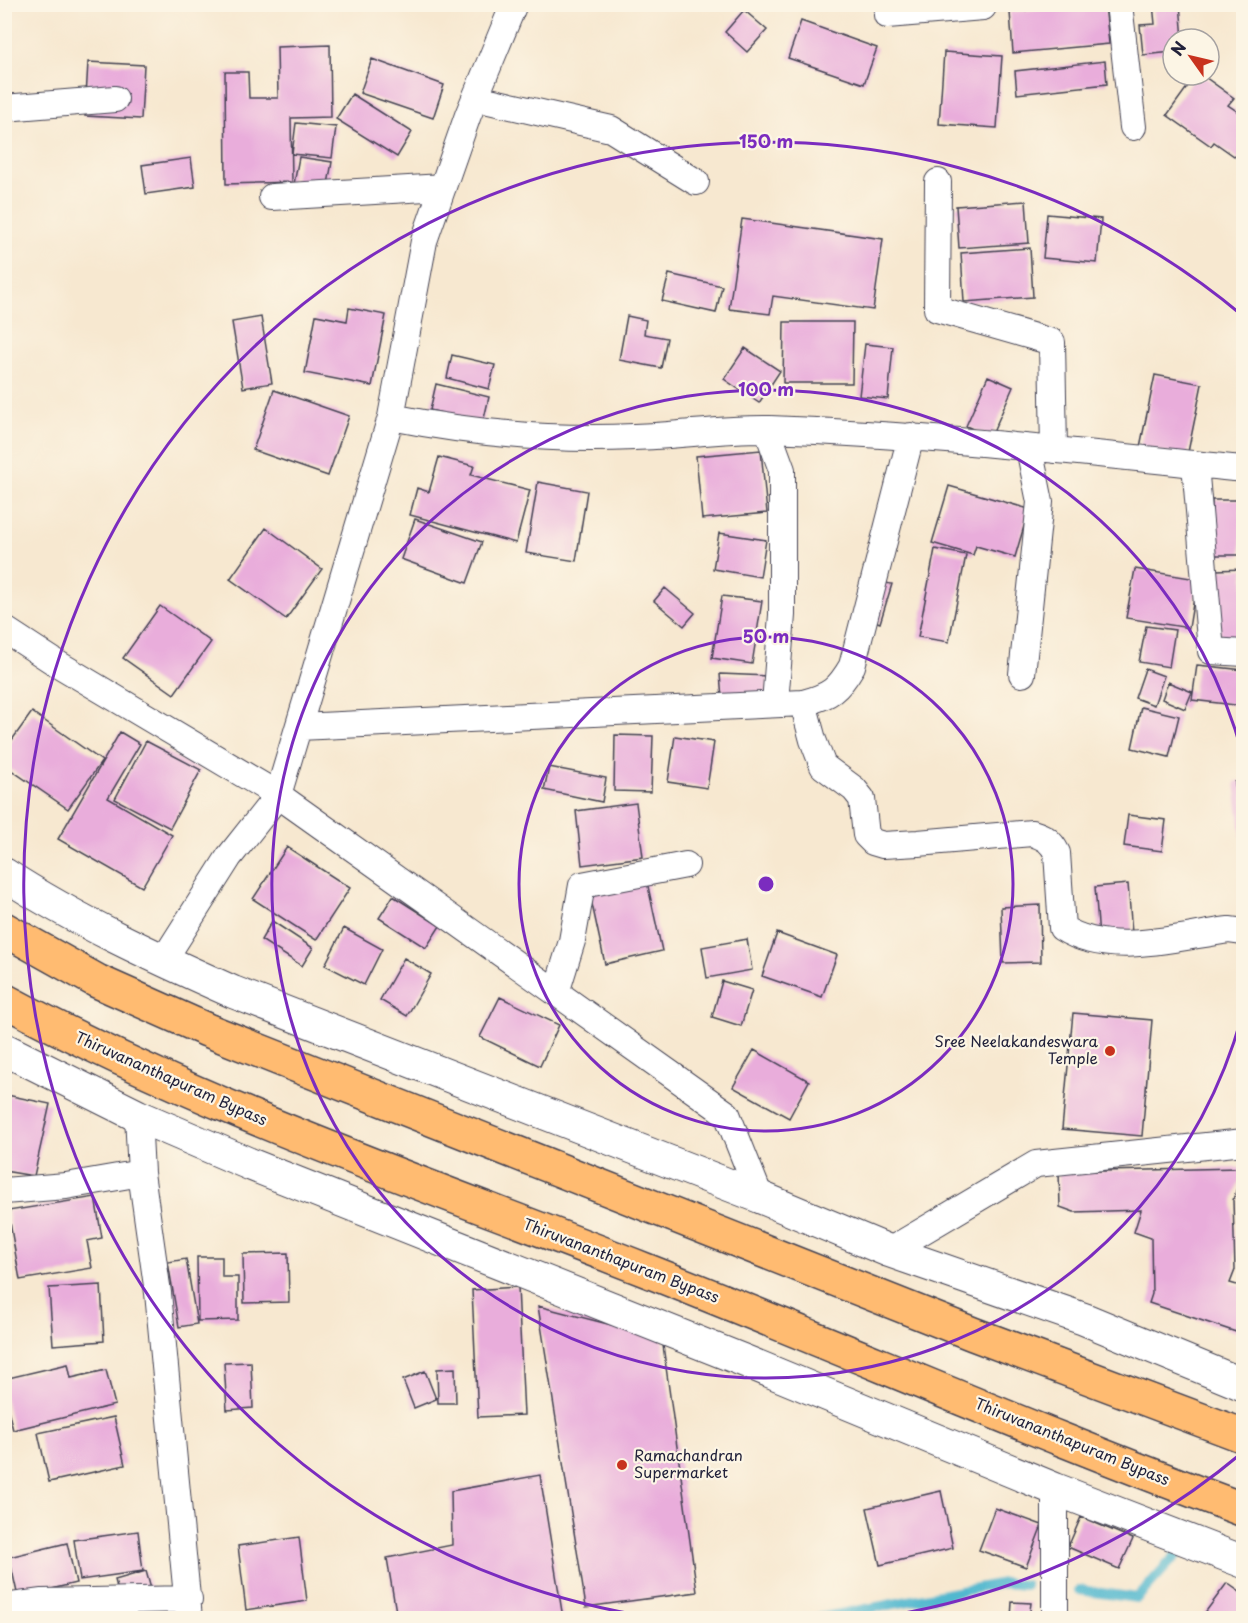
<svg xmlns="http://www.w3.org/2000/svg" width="1248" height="1623" font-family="'Playpen Sans',sans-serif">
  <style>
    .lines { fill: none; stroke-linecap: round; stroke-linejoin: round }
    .stream { stroke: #51b8cf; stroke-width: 10 }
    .building { fill: #e9addb }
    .minor-casing { stroke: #424051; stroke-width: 28 }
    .tertiary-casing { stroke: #424051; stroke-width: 34 }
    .trunk-casing { stroke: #424051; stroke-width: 36 }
    .minor { stroke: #fff; stroke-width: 26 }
    .tertiary { stroke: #fff; stroke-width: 32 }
    .trunk { stroke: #ffbb71; stroke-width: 33 }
    .ring { fill: none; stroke: #7b2cbf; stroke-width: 3 }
    .poi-dot { fill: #c8321e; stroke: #fcf5e5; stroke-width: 2 }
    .labels { text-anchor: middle; stroke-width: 4.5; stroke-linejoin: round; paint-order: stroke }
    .poi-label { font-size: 15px; fill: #22223b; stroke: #fcf5e5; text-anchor: end }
    .street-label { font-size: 15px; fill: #22223b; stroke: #fcf5e5 }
    .centre { fill: #7b2cbf; stroke: #fcf5e5; stroke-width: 3 }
    .ring-label { font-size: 18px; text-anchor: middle; font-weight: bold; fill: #7b2cbf; stroke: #fcf5e5; stroke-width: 4.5; stroke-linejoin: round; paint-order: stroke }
  </style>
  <rect width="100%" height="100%" fill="#fcf5e5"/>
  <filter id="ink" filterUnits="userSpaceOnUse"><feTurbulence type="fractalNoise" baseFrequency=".0167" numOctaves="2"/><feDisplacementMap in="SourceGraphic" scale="12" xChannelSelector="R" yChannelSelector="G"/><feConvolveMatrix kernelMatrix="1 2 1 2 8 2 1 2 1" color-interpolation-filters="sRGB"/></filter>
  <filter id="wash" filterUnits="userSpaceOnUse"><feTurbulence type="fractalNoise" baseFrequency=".008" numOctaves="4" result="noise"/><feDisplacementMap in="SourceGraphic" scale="24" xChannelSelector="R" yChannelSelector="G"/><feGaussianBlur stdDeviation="1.35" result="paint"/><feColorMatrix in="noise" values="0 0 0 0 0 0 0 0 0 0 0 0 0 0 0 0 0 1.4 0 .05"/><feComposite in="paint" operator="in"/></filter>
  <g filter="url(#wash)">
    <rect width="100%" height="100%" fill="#f7e8d0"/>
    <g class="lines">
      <path class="stream" d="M1079 1590 1137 1598 1180 1551
        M819 1618 1004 1583 1025 1585"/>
    </g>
    <g id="blocks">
      <path class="building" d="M1090 4H1105L1109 44 1013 53 1010 12Z
        M1153 4H1180L1183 39H1173V52L1143 55 1140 25 1155 24Z
        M744 10 767 30 747 52 725 32Z
        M801 21 877 48 864 84 788 58Z
        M330 45 331 117 291 118 292 182 226 184 225 72H248L249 98H278L277 47Z
        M944 52 1002 56 997 128 939 124Z
        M372 59 444 85 433 118 360 93Z
        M1105 61 1107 84 1017 94 1015 71Z
        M88 62 144 65 141 119 85 116Z
        M1196 75H1202L1234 98 1228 105 1244 116V163L1214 142 1211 146 1167 115Z
        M352 94 412 132 397 157 336 119Z
        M296 123 336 127 332 158 292 154Z
        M299 157 332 162 327 190 294 184Z
        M191 158 195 187 146 194 142 165Z
        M1026 201 1029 243 959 248 956 206Z
        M1047 214 1101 219 1097 263 1043 258Z
        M742 219 883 239 873 310 773 296 770 314 729 309Z
        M1030 248 1033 297 964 302 961 253Z
        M669 274 722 286 716 313 662 301Z
        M349 308 386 315 372 386 305 373 316 315 347 321Z
        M627 316 646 320 644 334 667 338 661 368 619 360Z
        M261 317 272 383 243 388 232 322Z
        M784 322H853L852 383H783Z
        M865 344 893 347 888 399 859 396Z
        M745 348 780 371 759 403 724 379Z
        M452 355 495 365 489 389 447 378Z
        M1155 375 1202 384 1187 457 1140 447Z
        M988 376 1013 387 991 437 966 426Z
        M436 384 489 397 483 423 430 410Z
        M274 390 349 416 328 476 253 450Z
        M761 450 767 513 702 519 696 456Z
        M439 457 474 466 471 475 530 490 516 543 410 515 417 488 429 492Z
        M538 482 587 491 576 561 526 553Z
        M949 486 1029 509 1015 557 976 546 973 555 932 543Z
        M1212 500H1241V555H1212Z
        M415 519 482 542 467 583 401 559Z
        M266 528 322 569 286 619 230 579Z
        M719 533 766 540 760 577 713 569Z
        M935 549 966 555 949 642 918 637Z
        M1135 569 1197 579 1189 628 1126 618Z
        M1244 569V642L1221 643 1216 570Z
        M878 582 892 584 880 623 869 619Z
        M665 588 695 613 684 626 654 601Z
        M722 596 762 601 752 664 712 658Z
        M160 606 211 642 174 694 123 658Z
        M1146 626 1175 630 1169 667 1139 662Z
        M1197 665 1244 670V706L1192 700Z
        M1145 669 1164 676 1154 705 1135 698Z
        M720 674 769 676 766 698H722Z
        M1168 682 1192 692 1185 709 1162 699Z
        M1141 707 1179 716 1169 757 1132 748Z
        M32 712 102 761 68 809 4 765V751Z
        M120 732 140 744 108 798 172 835 142 887 58 839Z
        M615 735 653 736 651 792 614 791Z
        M675 736 714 742 707 788 668 782Z
        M146 741 201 770 170 828 115 799Z
        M549 767 606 778 602 802 544 790Z
        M1244 780V841H1242L1235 782Z
        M636 803 643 857 582 865 576 811Z
        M1128 815 1166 820 1162 851 1124 846Z
        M287 847 350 888 316 940 253 899Z
        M646 877 662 951 605 964 589 890Z
        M1128 884 1132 933 1099 936 1095 887Z
        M393 896 440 926 426 948 379 918Z
        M1040 905 1041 962 1003 963 1001 907Z
        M272 921 313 948 302 966 261 940Z
        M344 928 382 949 364 985 325 965Z
        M777 933 837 955 822 997 762 976Z
        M747 939 752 970 707 978 702 947Z
        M404 958 431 974 407 1016 380 1000Z
        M722 981 752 990 741 1026 712 1017Z
        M500 997 559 1025 540 1066 480 1037Z
        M1073 1013 1152 1020 1142 1136 1062 1129Z
        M754 1050 809 1081 789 1118 733 1087Z
        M7 1095 50 1104 34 1176 4 1171Z
        M1239 1168 1243 1170 1233 1200 1235 1270 1230 1283 1244 1287V1310L1236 1332 1149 1303 1152 1294 1151 1238 1134 1232 1141 1210 1074 1212 1060 1207 1059 1172Z
        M95 1197 102 1238 87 1241 92 1268 20 1280 8 1211Z
        M288 1253 289 1302 244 1303 243 1254Z
        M197 1257H222V1277H238V1320L198 1321Z
        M186 1259 197 1324 179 1327 168 1262Z
        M101 1285 104 1341 53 1345 49 1288Z
        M518 1287 524 1415 478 1417 472 1290Z
        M538 1306 662 1338 697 1592 586 1607Z
        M251 1362 253 1408 227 1410 224 1363Z
        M68 1364 71 1378 106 1370 115 1405 13 1430 4 1394V1379Z
        M455 1368 456 1403H438L437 1369Z
        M425 1371 436 1399 414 1408 403 1380Z
        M114 1417 125 1465 49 1482 38 1433Z
        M540 1475 563 1618H397L387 1558 452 1545 451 1491Z
        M941 1491 953 1548 880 1565 867 1508Z
        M995 1508 1042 1525 1026 1567 979 1550Z
        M1081 1517 1133 1539 1119 1569 1068 1547Z
        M138 1531 143 1571 80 1580 74 1540Z
        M299 1537 307 1601 246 1610 238 1546Z
        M67 1543 76 1583 18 1597 9 1557Z
        M146 1571 151 1589 120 1598 115 1580Z
        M1227 1583 1244 1595V1618H1201Z
        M1012 1602 1031 1603 1029 1618H1011Z"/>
    </g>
  </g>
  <g filter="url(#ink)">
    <use href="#blocks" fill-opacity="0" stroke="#424051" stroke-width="1.5"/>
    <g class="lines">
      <defs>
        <path id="minor" d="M1119 4 1133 127
          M887 15 983 7V4
          M476 98 611 129 696 182
          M4 108 115 99
          M938 182 937 309 1052 342 1054 450
          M272 197 443 187
          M391 417C471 433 552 441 634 437 679 436 724 428 770 429 928 435 1086 453 1244 469
          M767 429 782 470V615L775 703
          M1195 464 1211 651 1244 653
          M4 629 53 661 278 795 727 1114 760 1197
          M1022 674 1040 502 1029 448
          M803 703 813 740 823 766 854 789 862 799 866 835 873 842 883 845 918 843 1032 833C1045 837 1051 841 1057 853L1062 928C1109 958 1176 937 1229 930L1244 932
          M299 727 803 703C830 696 838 690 852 666L911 436
          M163 961 229 857 278 795 391 417 424 241 468 115 514 4
          M556 993 572 941 582 885 686 865
          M138 1116 141 1173 158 1293 189 1618
          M4 1191 66 1186 141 1173
          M889 1251 1036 1164 1244 1142
          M1055 1489V1618
          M4 1607 42 1602 189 1599"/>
        <path id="tertiary" d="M4 874C76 921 155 957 233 992L760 1197 889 1251 1084 1319 1244 1385
          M4 1049 138 1116 252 1165 745 1361 1055 1489 1244 1562"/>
        <path id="trunk" d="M4 929 97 981 207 1030 973 1334 1244 1436
          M4 1000C208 1110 429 1185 643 1269 844 1348 1041 1435 1244 1510"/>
      </defs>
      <use href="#minor" class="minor-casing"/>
      <use href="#tertiary" class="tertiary-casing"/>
      <use href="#trunk" class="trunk-casing"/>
      <use href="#minor" class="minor"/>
      <use href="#tertiary" class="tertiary"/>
      <use href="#trunk" class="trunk"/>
    </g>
  </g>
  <g class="ring">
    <circle cx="766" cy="884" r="247"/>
    <path d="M1243 1012A494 494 0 1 1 1243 756"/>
    <path d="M1243 1452A742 742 0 0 1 876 1618M656 1618A742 742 0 1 1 1243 316"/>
  </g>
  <g class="poi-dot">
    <circle cx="1110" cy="1051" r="6"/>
    <circle cx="622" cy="1465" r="6"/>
  </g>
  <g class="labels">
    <g class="poi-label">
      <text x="1098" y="1047">Sree Neelakandeswara<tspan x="1098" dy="17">Temple</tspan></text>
      <text x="634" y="1461" text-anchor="start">Ramachandran<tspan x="634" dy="17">Supermarket</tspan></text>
    </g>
    <g class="street-label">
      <text transform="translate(171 1079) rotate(24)" y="5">Thiruvananthapuram Bypass</text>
      <text transform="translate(621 1261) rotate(21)" y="5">Thiruvananthapuram Bypass</text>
      <text transform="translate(1072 1442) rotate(22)" y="5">Thiruvananthapuram Bypass</text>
    </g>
  </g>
  <circle cx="766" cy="884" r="9" class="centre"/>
  <g class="ring-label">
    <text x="766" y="148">150 m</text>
    <text x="766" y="396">100 m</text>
    <text x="766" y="643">50 m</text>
  </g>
  <rect width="1248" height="1623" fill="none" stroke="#fcf5e5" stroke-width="24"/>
  <g transform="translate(1191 57) rotate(304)"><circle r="28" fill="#fcf5e5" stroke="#a5a1a1" stroke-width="1.5"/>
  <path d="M0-4.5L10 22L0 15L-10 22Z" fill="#c8321e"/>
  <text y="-9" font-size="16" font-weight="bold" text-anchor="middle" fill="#22223b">N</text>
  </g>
</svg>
